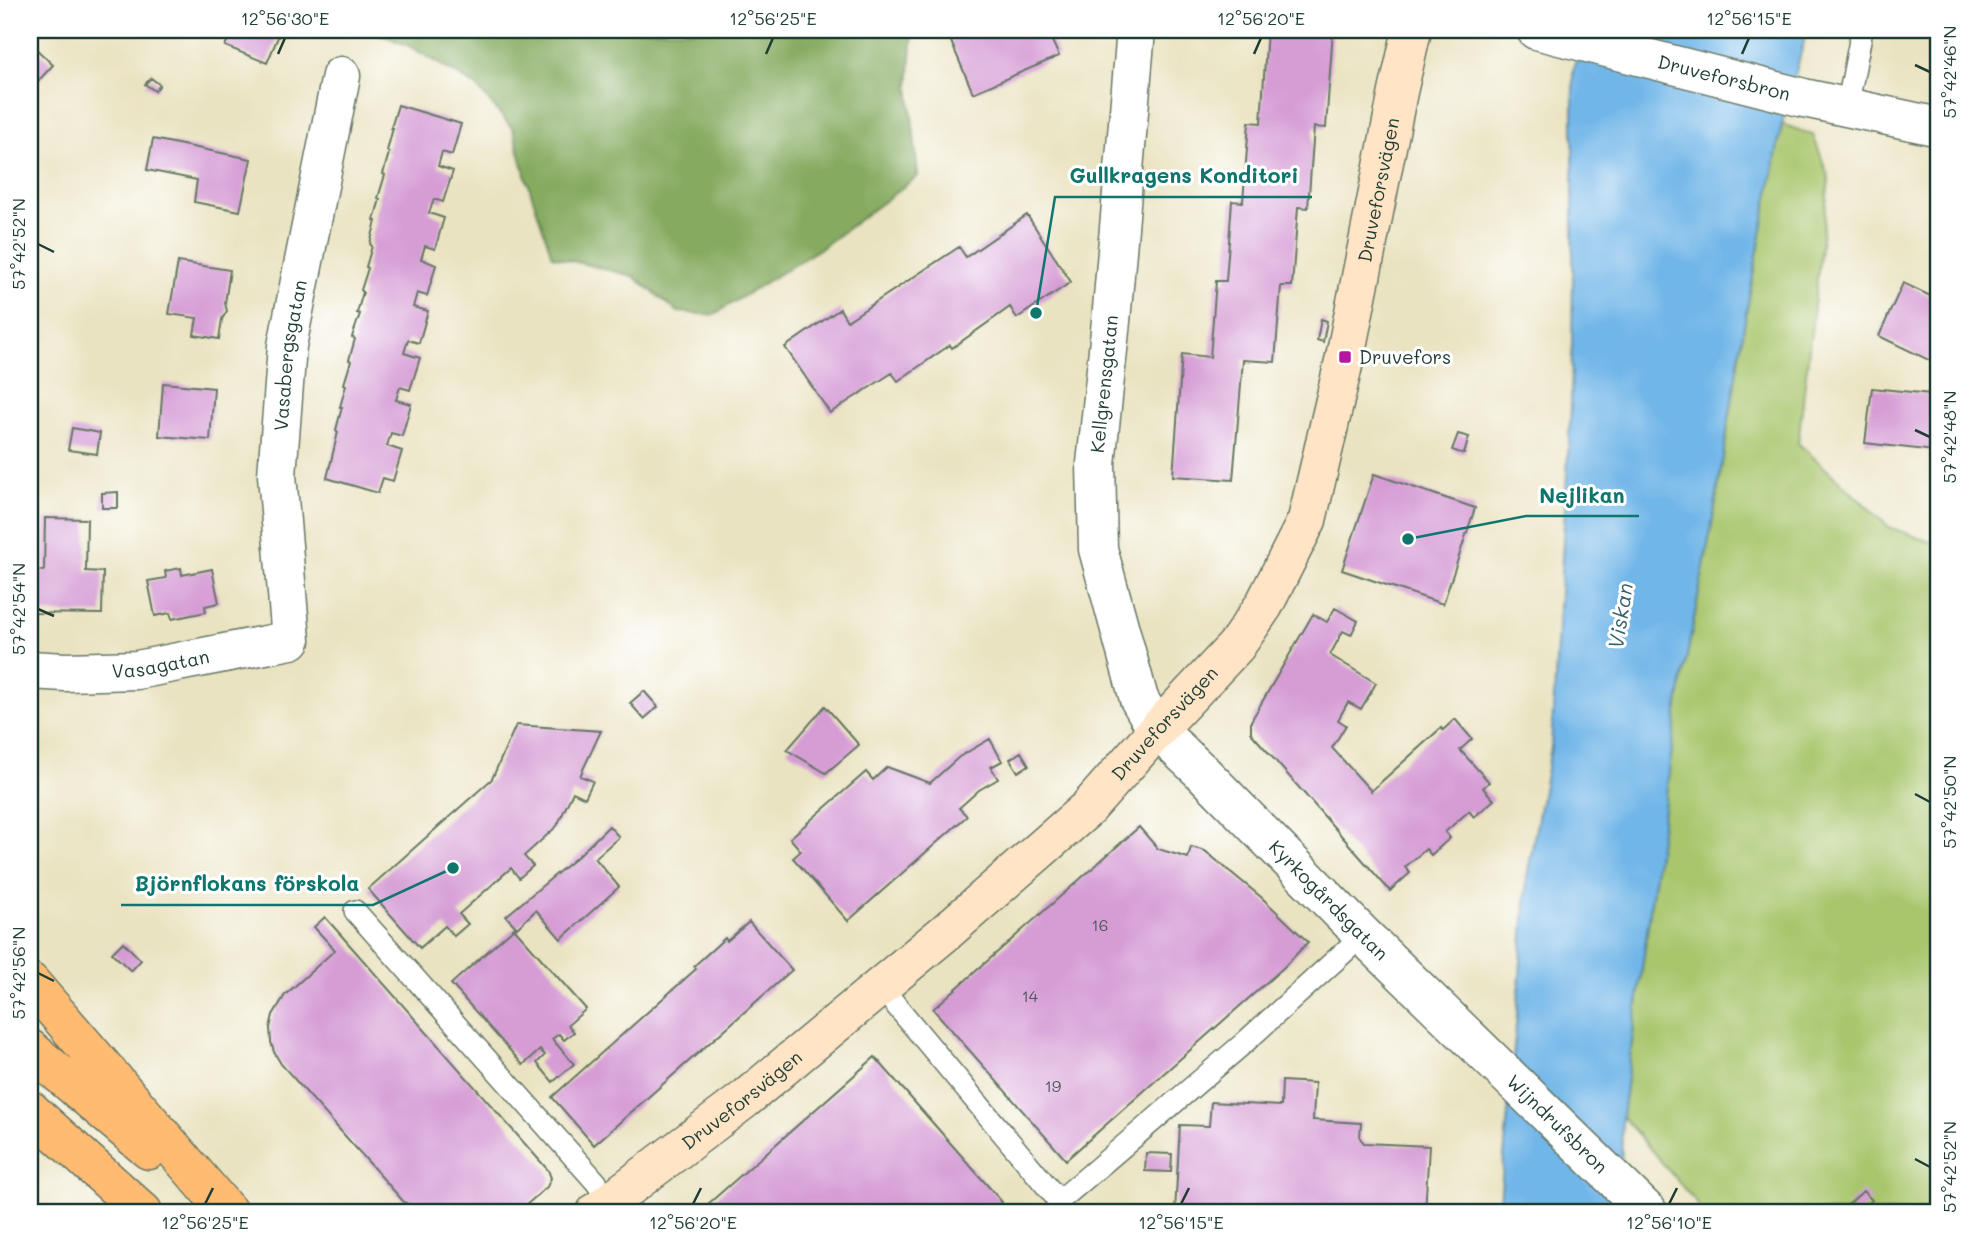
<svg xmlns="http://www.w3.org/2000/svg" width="1969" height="1242" font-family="Mali,sans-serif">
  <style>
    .green { fill: #a9c66d; stroke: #648250; stroke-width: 2 }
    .forest { fill: #86ab60; stroke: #52744a; stroke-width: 2 }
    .water { fill: #71b6e8; stroke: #487a8e; stroke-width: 2 }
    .building { fill: #d69dd5 }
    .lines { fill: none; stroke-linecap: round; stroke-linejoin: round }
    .lane-casing { stroke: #667765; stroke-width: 24 }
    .street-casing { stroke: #667765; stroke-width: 41 }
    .secondary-casing { stroke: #667765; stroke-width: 41 }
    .highway-casing { stroke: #667765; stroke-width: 41 }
    .lane { stroke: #fff; stroke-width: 21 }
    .street { stroke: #fff; stroke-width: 38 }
    .secondary { stroke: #ffe4c6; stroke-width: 38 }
    .highway { stroke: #ffbb71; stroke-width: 38 }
    .ticks { fill: none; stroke: #1f3d34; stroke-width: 2.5 }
    .poi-dot { fill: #b5179e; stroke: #fff; stroke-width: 2.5 }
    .labels { text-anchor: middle; stroke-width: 6; stroke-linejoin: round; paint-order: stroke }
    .number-label { font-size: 16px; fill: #4d555c }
    .street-label { font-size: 19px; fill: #1f3d34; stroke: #fff }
    .poi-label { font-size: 19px; fill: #1f3d34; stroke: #fff; text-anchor: start }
    .water-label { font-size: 21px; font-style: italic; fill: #38616a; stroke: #fff }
    .leader { fill: none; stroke: #0f766e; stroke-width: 2.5 }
    .callout-dot { fill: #0f766e; stroke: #fff; stroke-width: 2.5 }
    .callout-label { font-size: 21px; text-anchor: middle; font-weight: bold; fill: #0f766e; stroke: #fff; stroke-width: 6; stroke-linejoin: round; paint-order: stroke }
    .neatline { fill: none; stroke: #1f3d34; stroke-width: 2.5 }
    .ticks-label { font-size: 18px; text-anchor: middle; fill: #1f3d34 }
  </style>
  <rect width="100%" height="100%" fill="#fff"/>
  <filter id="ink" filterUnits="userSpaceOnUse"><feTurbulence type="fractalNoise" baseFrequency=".0143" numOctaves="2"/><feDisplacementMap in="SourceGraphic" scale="14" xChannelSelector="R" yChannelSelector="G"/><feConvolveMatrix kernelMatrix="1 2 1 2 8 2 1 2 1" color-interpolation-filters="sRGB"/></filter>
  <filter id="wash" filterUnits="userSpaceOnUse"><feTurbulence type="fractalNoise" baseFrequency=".00686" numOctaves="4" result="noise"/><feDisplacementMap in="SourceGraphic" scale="28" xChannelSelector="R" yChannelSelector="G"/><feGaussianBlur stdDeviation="1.57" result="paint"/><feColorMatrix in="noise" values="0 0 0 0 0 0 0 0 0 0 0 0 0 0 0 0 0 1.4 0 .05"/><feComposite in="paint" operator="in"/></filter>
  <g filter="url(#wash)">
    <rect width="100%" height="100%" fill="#eae3c1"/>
    <path class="green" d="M1782 124 1813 135 1829 178 1798 443 1889 527 1939 545V1212H1704L1622 1116 1679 698 1714 513 1746 313Z"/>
    <path class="forest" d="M370 30H913L909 86 918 176 821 248 713 315 678 312 633 276 552 256 526 177 513 129 476 86 409 46Z"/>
    <path class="water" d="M1586 30H1807L1782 124 1746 313 1714 513 1679 698 1622 1115 1621 1212H1499L1518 1003 1527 877 1551 747 1571 405 1573 274V71Z"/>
    <g id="blocks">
      <path class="building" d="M232 30H281L267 63 225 46Z
        M946 30H1047L1059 56 973 93Z
        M1267 30H1333L1326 128 1314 127 1308 208 1298 207 1292 286H1281L1275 362 1243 360 1233 480 1173 476 1182 354 1210 357 1216 281H1226L1232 201 1243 202 1249 122 1261 123Z
        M30 43 53 65 30 90Z
        M151 78 160 85 155 91 145 84Z
        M398 105 461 124 452 155 442 152 438 166 453 171 443 202 434 199 429 213 444 218 435 249 425 246 421 259 436 265 427 296 417 293 413 307 428 311 419 343 408 340 404 353 420 358 410 390 400 387 396 400 411 404 402 436 391 433 387 446 402 451 393 481 383 478 378 493 327 478 338 432 336 430 342 407H340L346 385 344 384 351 361 349 360 355 339 352 337 360 314 357 313 363 292 361 290 368 268 366 267 372 246 370 244 376 221 374 220 380 199 378 198 385 175 383 174 389 153 387 151 393 128H391Z
        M153 139 251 159 240 211 194 202 197 180 147 170Z
        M1027 215 1071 282 1017 318 1010 307 952 348 950 345 898 381 892 373 830 413 785 347 840 309 847 321 959 247 966 257Z
        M178 262 230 270 225 303 227 311 222 319 219 339 194 335 197 318 169 314Z
        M1903 283 1939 300V365L1879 336Z
        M1321 319 1327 321 1323 342 1317 340Z
        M163 383 214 388 210 440 159 436Z
        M1872 388 1931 394 1939 399 1934 451 1865 443Z
        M72 428 100 433 97 454 68 450Z
        M1458 434 1469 437 1464 454 1452 450Z
        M1374 474 1475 508 1443 604 1342 570Z
        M118 492V508H102V493Z
        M45 518 87 519 86 571 103 572 102 614 30 613V570L44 571Z
        M181 568 182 575 212 569 219 603 205 606 206 612 172 619 170 613 155 616 148 581 166 578 165 571Z
        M1335 608 1358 621 1351 635 1343 631 1330 655 1376 683 1361 709 1348 702 1338 720 1346 725 1332 748 1371 791 1441 728 1443 730 1455 719 1472 739 1460 750 1489 782 1483 788 1494 800 1474 817 1469 811 1445 832 1450 838 1431 855 1426 849 1405 867 1410 873 1390 891 1251 733V721L1313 614 1327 622Z
        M644 691 658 707 644 719 630 703Z
        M825 706 859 745 826 773 787 750Z
        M516 725 601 731 580 776 593 781 585 798 573 792 557 826 524 856 533 866 519 878 511 868 459 914 468 924 454 936 445 926 420 948 368 889 492 779Z
        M990 739 1002 761 991 767 998 779 979 790 959 808 967 816 848 921 793 858 801 851 790 838 866 772 873 780 887 767 930 783 959 757Z
        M1021 752 1029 765 1018 772 1010 759Z
        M609 826 619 837 595 858 619 887 561 939 536 910 517 928 506 916 578 856Z
        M1139 827 1158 849 1188 858 1191 847 1205 851 1261 897 1308 942 1284 967 1066 1160 933 1009Z
        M325 917 548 1170 551 1178 547 1187 518 1212H418L403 1201 281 1064 274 1052 271 1042 270 1028 273 1015 285 995 335 950 314 927Z
        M749 922 792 970 594 1145 552 1097 696 969 694 966 725 938 727 941Z
        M514 928 586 1009 568 1025 574 1032 564 1040 559 1034 552 1039 574 1064 553 1082 537 1063 545 1055 540 1050 523 1065 451 984Z
        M123 942 141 960 131 971 112 953Z
        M875 1057 1002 1202 990 1212H699Z
        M1282 1081 1315 1083 1313 1120 1361 1123 1360 1138 1364 1143 1429 1146 1425 1212H1175L1180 1125 1209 1126 1211 1102 1281 1106Z
        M1146 1153 1172 1154 1171 1172 1145 1171Z
        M1863 1191 1872 1200 1860 1212H1855L1848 1205Z"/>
    </g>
  </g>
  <g filter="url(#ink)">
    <use href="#blocks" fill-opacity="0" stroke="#667765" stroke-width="2"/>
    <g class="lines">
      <defs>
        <path id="lane" d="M1847 108 1862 30
          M355 911 596 1182 610 1202
          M880 986 1059 1201
          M1054 1212 1059 1201 1244 1043 1363 935"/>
        <g id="street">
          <path id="s1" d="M1136 30 1111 321 1096 464 1098 549 1139 699 1157 730 1204 774 1363 935 1648 1212"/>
          <path id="s2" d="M1536 30 1804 98 1939 127"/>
          <path id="s3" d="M30 670 65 672 137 670 291 640 277 475 287 346 341 76"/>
        </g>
        <g id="secondary">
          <path id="s4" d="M596 1212 745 1099 946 932 1088 808 1157 730 1236 646 1264 605 1307 520 1345 357 1398 92 1412 30"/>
        </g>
        <path id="highway" d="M30 982 228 1212
          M30 1049 149 1150
          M30 1110 143 1212"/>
      </defs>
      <use href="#lane" class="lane-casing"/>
      <use href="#street" class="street-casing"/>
      <use href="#secondary" class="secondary-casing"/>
      <use href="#highway" class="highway-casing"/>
      <use href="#lane" class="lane"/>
      <use href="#street" class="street"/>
      <use href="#secondary" class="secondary"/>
      <use href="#highway" class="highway"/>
    </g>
  </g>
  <path class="ticks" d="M278 54 285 38M766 54 773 38M1254 54 1261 38M1742 54 1749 38M1915 65 1930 72M38 244 54 252M1915 430 1930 437M38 609 54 616M1915 794 1930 802M38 973 54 981M1915 1159 1930 1167M205 1204 213 1188M693 1204 701 1188M1181 1204 1189 1188M1669 1204 1677 1188"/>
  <rect class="poi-dot" x="1338" y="350" width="14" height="14" rx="3.5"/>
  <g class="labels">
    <g class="number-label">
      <text x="1100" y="931">16</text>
      <text x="1030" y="1002">14</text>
      <text x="1053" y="1092">19</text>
    </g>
    <g class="street-label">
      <text dy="7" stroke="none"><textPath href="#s2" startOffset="194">Druveforsbron</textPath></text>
      <text dy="7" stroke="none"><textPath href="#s4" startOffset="1339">Druveforsvägen</textPath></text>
      <text dy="7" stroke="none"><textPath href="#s3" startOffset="550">Vasabergsgatan</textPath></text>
      <text transform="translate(1104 384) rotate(-84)" y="7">Kellgrensgatan</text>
      <text dy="7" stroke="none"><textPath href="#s3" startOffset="131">Vasagatan</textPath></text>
      <text dy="7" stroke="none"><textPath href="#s4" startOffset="751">Druveforsvägen</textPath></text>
      <text dy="7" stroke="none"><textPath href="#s1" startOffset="954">Kyrkogårdsgatan</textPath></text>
      <text dy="7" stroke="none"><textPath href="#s4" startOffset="184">Druveforsvägen</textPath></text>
      <text dy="7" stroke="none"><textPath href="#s1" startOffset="1274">Wijndrufsbron</textPath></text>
    </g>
    <g class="poi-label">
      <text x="1359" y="364">Druvefors</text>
    </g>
    <g class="water-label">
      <text transform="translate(1621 616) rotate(-81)" y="7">Viskan</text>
    </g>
  </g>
  <path class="leader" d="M1036 313L1055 197H1312M1408 539L1526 516H1639M453 868L373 905H121"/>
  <g class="callout-dot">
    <circle cx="1036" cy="313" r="7"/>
    <circle cx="1408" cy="539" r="7"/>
    <circle cx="453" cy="868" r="7"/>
  </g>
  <g class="callout-label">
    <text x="1184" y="183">Gullkragens Konditori</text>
    <text x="1582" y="503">Nejlikan</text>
    <text x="247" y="891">Björnflokans förskola</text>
  </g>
  <rect width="1969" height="1242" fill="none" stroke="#fff" stroke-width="77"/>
  <rect x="38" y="38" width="1892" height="1166" class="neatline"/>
  <g class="ticks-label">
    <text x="285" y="25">12°56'30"E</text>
    <text x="773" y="25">12°56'25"E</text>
    <text x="1261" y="25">12°56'20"E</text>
    <text x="1749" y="25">12°56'15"E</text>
    <text transform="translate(1950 72) rotate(-90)" y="6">57°42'46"N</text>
    <text transform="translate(19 244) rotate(-90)" y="6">57°42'52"N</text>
    <text transform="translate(1950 437) rotate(-90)" y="6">57°42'48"N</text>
    <text transform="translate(19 609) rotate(-90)" y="6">57°42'54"N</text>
    <text transform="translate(1950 802) rotate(-90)" y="6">57°42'50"N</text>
    <text transform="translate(19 973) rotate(-90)" y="6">57°42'56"N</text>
    <text transform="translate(1950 1167) rotate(-90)" y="6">57°42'52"N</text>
    <text x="205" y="1229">12°56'25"E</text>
    <text x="693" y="1229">12°56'20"E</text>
    <text x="1181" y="1229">12°56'15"E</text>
    <text x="1669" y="1229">12°56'10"E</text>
  </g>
</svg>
